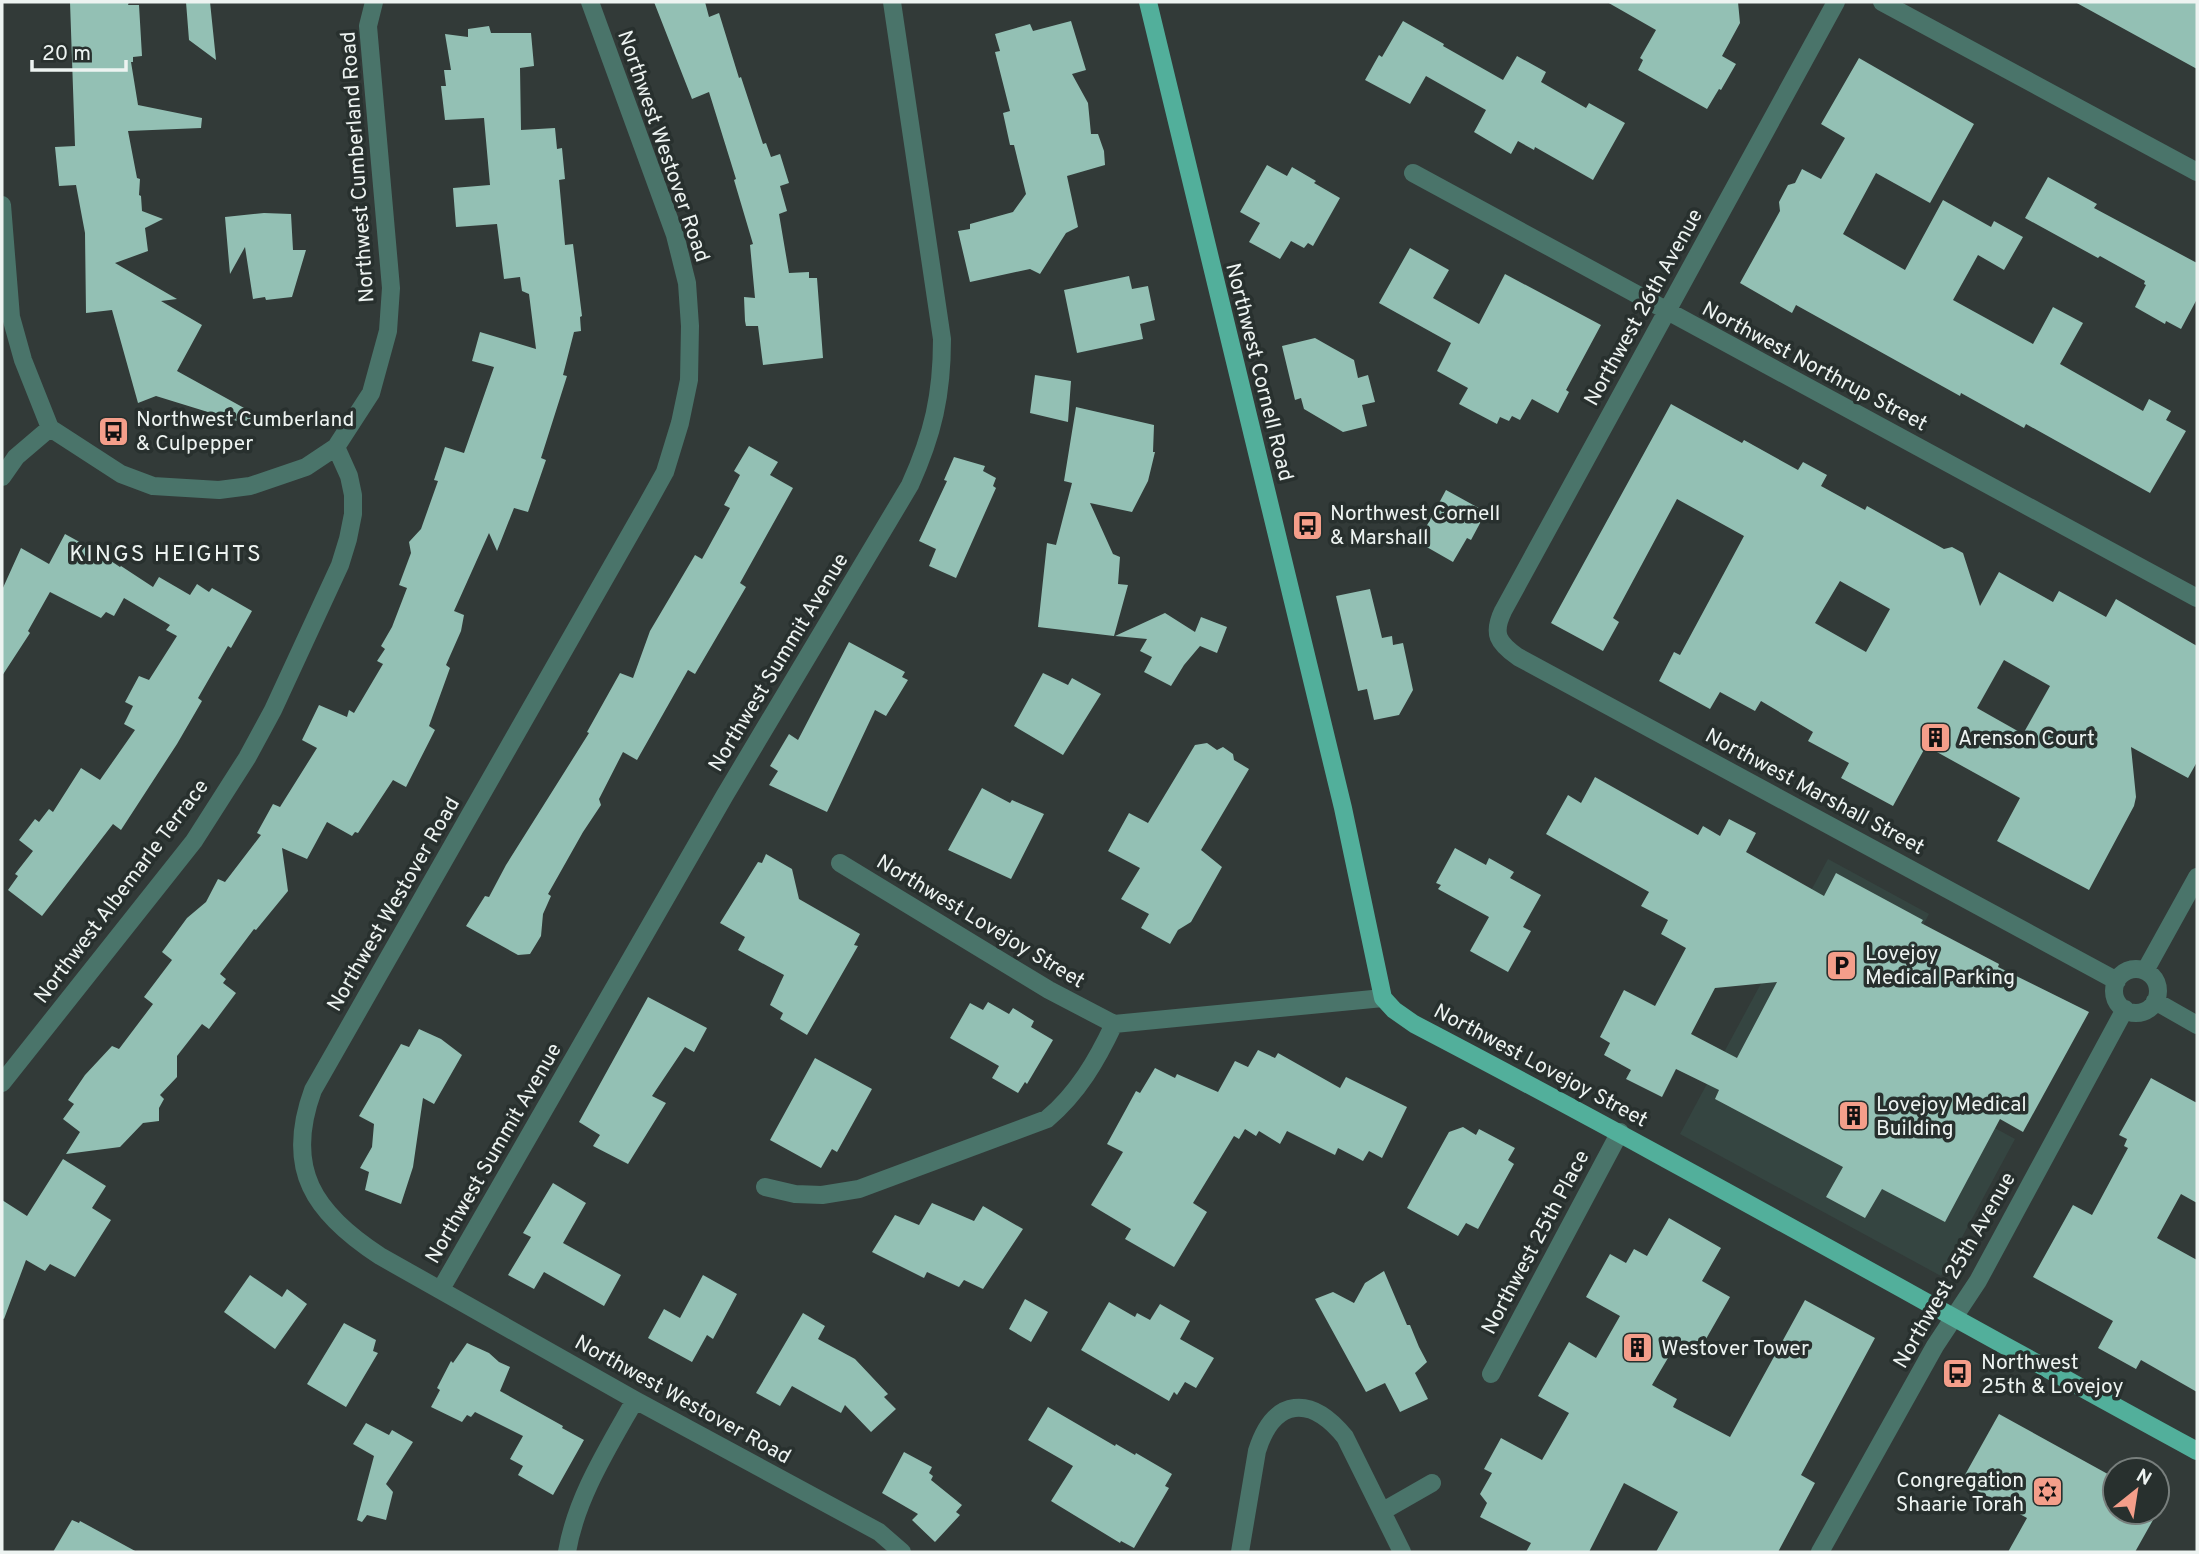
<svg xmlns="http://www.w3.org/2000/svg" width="2199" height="1554" font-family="Overpass,sans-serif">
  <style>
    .built { fill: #354541 }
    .building { fill: #93c0b4; fill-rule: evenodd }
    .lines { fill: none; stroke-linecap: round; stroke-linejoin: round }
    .minor { stroke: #4a746a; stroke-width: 18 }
    .major { stroke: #52af9b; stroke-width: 18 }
    .labels { text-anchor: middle; stroke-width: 7; stroke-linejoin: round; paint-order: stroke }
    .street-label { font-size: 21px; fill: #edf3f1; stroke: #28302e }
    .poi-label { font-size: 21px; fill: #edf3f1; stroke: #28302e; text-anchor: start }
    .neighbourhood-label { font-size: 23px; letter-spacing: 2px; fill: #edf3f1; stroke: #28302e }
  </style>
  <rect width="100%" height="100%" fill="#323a38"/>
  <path class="built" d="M1828 859 1929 914 1855 1052 2015 1139 1941 1276 1680 1134Z"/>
  <path class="building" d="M70 2H129L128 5H139L142 56 133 57V62H131L138 105 202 118 201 128 128 131 137 178 140 179 139 195 141 196 142 211 163 219 145 228 148 251 115 263 177 299 161 301 202 325 177 371 255 414 250 425 156 396 138 403 112 310 86 313 85 233 76 185 59 186 55 147 75 146Z
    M186 2H210L216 60 189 40Z
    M654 2H705L709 17 719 13 739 78 741 77 763 144 766 143 771 157 780 154 789 183 780 186 787 211 779 214 789 273 809 272V278H817L823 358 763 365 758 326H746L745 321 744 297 755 298 750 245 753 244 734 180 736 179 709 92 692 99Z
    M1607 2H1738L1740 23 1722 56 1736 64 1721 90 1719 89 1707 109 1638 70 1643 60 1640 58 1656 30Z
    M2075 2H2197V69Z
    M1071 21 1086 70 1072 74 1088 103 1091 134H1098L1104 151 1105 165 1067 176 1078 227 1066 233 1040 274 1030 269 970 282 958 231 970 229V224L1013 212 1026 194 1014 145H1010L1003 113 1010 111 995 52 1000 51 995 34 1030 24 1033 31Z
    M1403 21 1444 44 1443 46 1503 80 1517 56 1546 72 1541 82 1586 108 1589 103 1625 123 1593 180 1535 147 1534 150 1518 141 1511 154 1474 132 1486 110 1426 76 1410 104 1365 80 1379 55 1382 57Z
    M489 26 491 33H531L534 66 520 68 521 130 555 128 557 149 562 148 565 179 559 180 565 245 573 244 582 316 580 317 581 331 574 332 563 375 567 376 541 458 546 460 528 512 514 508 497 551 489 533 454 611 464 615 461 631 446 665 450 668 429 726 435 730 406 787 393 780 358 833 355 832 352 836 327 822 307 859 282 848 288 891 256 930 254 929 220 974 226 979 223 983 236 993 209 1029 202 1024 177 1056V1077L160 1095 164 1099 159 1108V1121L143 1123 120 1147 66 1154 80 1132 63 1119 74 1104 68 1100 85 1075 112 1046 119 1049 153 1004 144 997 172 960 162 952 187 918 206 902 218 879 225 882 261 835 257 833 273 804 280 807 317 748 302 740 319 705 347 717 349 710 354 713 383 664 377 661 385 649 381 646 392 627 407 588 399 585 411 553 409 542 421 529 438 481 434 480 445 447 464 453 494 367 472 361 480 332 536 349 529 294 522 291 520 277 504 279 497 224 456 227 453 188 490 185 484 118 445 120 441 86H446L444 70H451L445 34 468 37V29Z
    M1859 58 1974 124 1930 203 1876 173 1843 234 1905 270 1943 200 1991 227 1994 221 2023 237 2004 270 1978 255 1953 300 2033 344 2053 307 2083 323 2060 364 2143 411 2149 399 2171 411 2166 420 2186 431 2150 493 2026 424 2024 428 1961 393 1960 396 1796 305 1792 313 1740 283 1780 211 1779 202 1788 185 1795 183 1802 169 1821 179 1845 138 1821 124Z
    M1267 165 1287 176 1292 167 1316 181 1314 183 1340 198 1313 246 1308 243 1304 248 1291 241 1280 259 1249 242 1260 223 1240 212Z
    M2048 177 2097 204 2094 208 2197 263V299L2181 329 2166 321 2165 324 2135 307 2146 285 2144 284 2145 281 2100 256 2098 258 2025 218Z
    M264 213 291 214 293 250H306L292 297 266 300 265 297 253 299 245 247 230 274 225 217Z
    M1410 248 1449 270 1433 298 1479 324 1505 274 1601 325 1566 390 1569 392 1558 413 1532 399 1520 420 1512 416 1509 421 1500 417 1497 424 1459 404 1468 388 1437 371 1451 343 1379 303Z
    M1129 276 1132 289 1148 286 1155 320 1140 324 1143 339 1077 353 1064 290Z
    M1315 338 1354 360 1358 378 1368 375 1375 402 1362 405 1367 426 1343 432 1304 409 1301 398 1295 400 1282 346Z
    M1035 375 1071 381 1068 422 1030 413Z
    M1671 404 1742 443 1744 440 1798 470 1803 462 1827 475 1821 486 1865 510 1867 506 1944 549 1952 547 1963 553 1980 606 1999 572 2053 602 2059 591 2106 617 2116 599 2197 646V762L2188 778 2131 747 2136 797 2134 806 2089 890 1997 841 2020 798 1926 746 1893 806 1841 778 1849 763 1808 741 1813 732 1761 701 1755 711 1720 692 1710 709 1659 681 1674 652 1680 655 1744 536 1677 499 1613 618 1619 622 1603 651 1551 623ZM1840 581 1890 609 1866 652 1815 623ZM2004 660 2050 686 2023 734 1977 708Z
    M1076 407 1154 425 1153 452H1155L1148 481 1132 512 1090 503 1113 554 1120 557 1118 584 1128 585 1114 636 1038 627 1047 543 1056 545 1072 483 1064 481Z
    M749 446 778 462 770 475 793 488 740 583 746 587 695 674 688 670 637 760 623 752 599 799 601 805 583 832 548 894 551 896 543 914 541 936 530 954 518 955 466 926 485 896 489 897 506 865 589 733 587 732 620 673 633 678 650 631 695 555 702 559 730 508 724 505 740 475 734 471Z
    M954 457 985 466 983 471 996 478 993 486 996 488 956 578 929 566 936 549 919 541 947 481 944 480Z
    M1446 490 1486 512 1471 540 1467 538 1453 562 1418 542Z
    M65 534 94 550 120 567 121 566 153 587 159 577 190 595 197 584 209 592 212 588 252 611 231 648 228 646 198 698 202 701 177 744 121 830 113 824 42 916 8 890 18 876 15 874 33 851 19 840 35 819 39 822 49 809 53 812 81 768 100 780 135 730 124 724 133 706 125 702 139 676 149 680 177 636 166 630 170 625 124 598 114 616 106 612 101 618 50 592 28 631 30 633 2 676V590L21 548 49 564Z
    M1370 589 1382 638 1392 636 1393 645 1403 643 1413 690 1399 715 1374 720 1367 689 1358 691 1336 596Z
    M1165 613 1195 632 1201 617 1227 627 1217 653 1200 646 1184 665 1171 686 1144 672 1152 657 1140 651 1147 639 1115 636Z
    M849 642 905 672 902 677 908 680 886 716 875 710 827 812 769 785 778 771 770 766 789 734 798 740Z
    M1043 673 1068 685 1072 678 1101 694 1063 755 1014 726Z
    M1207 743 1217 750 1223 747 1233 754 1234 760 1249 769 1201 850 1222 867 1191 922 1178 930 1170 944 1141 928 1149 914 1121 899 1140 868 1108 851 1129 813 1148 823 1195 745Z
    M1595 777 1698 835 1703 826 1720 836 1729 819 1756 833 1746 852 1824 896 1836 873 1923 920 1921 923 1999 964 1998 967 2089 1012 2023 1132 2000 1119 1945 1222 1882 1189 1865 1218 1826 1197 1843 1167 1715 1099 1719 1090 1676 1069 1662 1097 1626 1079 1631 1070 1604 1055 1610 1043 1600 1037 1624 990 1655 1006 1686 948 1661 934 1668 920 1641 906 1649 892 1546 834 1568 795 1581 803ZM1777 982 1737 1058 1691 1034 1715 988Z
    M982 788 1010 803 1012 800 1044 814 1011 879 948 850Z
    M1455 848 1486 865 1489 858 1514 872 1510 878 1541 895 1523 927 1531 931 1508 972 1470 951 1489 917 1438 889 1441 885 1436 883Z
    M766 854 792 869 799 899 860 934 854 945 858 946 807 1035 780 1019 783 1013 770 1005 784 975 738 950 745 937 720 923 758 862 762 863Z
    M648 997 707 1028 694 1052 685 1047 652 1096 666 1103 628 1164 593 1146 600 1135 579 1122Z
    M988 1002 1009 1014 1013 1008 1034 1021 1031 1027 1053 1040 1027 1084 1025 1082 1018 1093 992 1078 999 1066 950 1038 970 1003 983 1010Z
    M419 1029 441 1039 462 1055 434 1104 423 1098 413 1167 401 1204 365 1190 369 1172 360 1168 372 1147 374 1124 359 1116 401 1044 409 1047Z
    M1258 1050 1275 1058 1278 1053 1340 1088 1346 1077 1407 1107 1382 1158 1369 1151 1363 1161 1338 1148 1335 1155 1287 1131 1280 1144 1259 1131 1256 1136 1245 1129 1239 1139 1234 1136 1193 1203 1207 1212 1174 1267 1125 1239 1131 1229 1091 1205 1123 1152 1107 1144 1136 1091 1140 1093 1155 1068 1175 1078 1177 1074 1218 1092 1235 1061 1248 1067Z
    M815 1058 872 1089 837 1152 832 1149 821 1168 770 1140Z
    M2151 1078 2197 1103V1203L2181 1194 2157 1238 2197 1260V1392L2141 1360 2136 1369 2098 1348 2113 1321 2033 1277 2073 1205 2092 1215 2128 1148 2124 1146 2127 1139 2119 1135Z
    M1463 1127 1476 1135 1479 1129 1515 1148 1508 1160 1514 1164 1478 1229 1466 1223 1458 1236 1407 1208 1449 1132Z
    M63 1159 106 1186 92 1208 111 1220 75 1277 50 1264 45 1271 26 1260 4 1319 2 1318V1200L27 1216Z
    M553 1183 586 1203 563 1243 621 1275 604 1306 544 1272 534 1289 508 1275 531 1237 523 1233Z
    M932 1203 974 1221 983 1206 1023 1229 983 1289 964 1280 959 1287 927 1272 924 1278 872 1252 895 1215 919 1225Z
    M1669 1218 1721 1248 1702 1281 1730 1297 1698 1353 1678 1341 1652 1385 1677 1399 1673 1407 1730 1437 1805 1300 1875 1338 1801 1475 1815 1483 1778 1552H1656L1678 1512 1624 1483 1589 1552H1526L1531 1543 1480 1517 1487 1503 1480 1494 1492 1473 1484 1469 1501 1438 1542 1460 1569 1413 1538 1396 1569 1342 1596 1358 1620 1316 1586 1297 1610 1254 1626 1263 1634 1249 1647 1256Z
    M1384 1271 1407 1325H1410L1419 1347 1427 1362 1415 1373 1428 1399 1400 1412 1385 1383 1366 1392 1315 1299 1333 1292 1354 1303 1365 1283Z
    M250 1275 282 1297 287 1289 307 1304 275 1349 224 1312Z
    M703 1275 737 1294 713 1339 707 1335 692 1362 648 1338 664 1309 680 1318Z
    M1025 1299 1048 1312 1031 1342 1009 1329Z
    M1109 1302 1135 1317 1137 1313 1150 1320 1160 1304 1190 1321 1180 1339 1214 1358 1196 1388 1185 1382 1177 1395 1174 1392 1169 1401 1081 1350Z
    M803 1313 825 1326 818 1339 855 1359 888 1394 884 1397 896 1409 871 1432 845 1405 841 1413 792 1386 780 1406 756 1393Z
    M344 1323 376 1340 373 1351 378 1353 346 1407 307 1384Z
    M467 1343 489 1353 499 1362 510 1367 500 1391 563 1426 562 1428 584 1440 553 1495 518 1475 523 1466 510 1459 523 1436 475 1412 471 1417 467 1415 462 1422 431 1407 440 1390 437 1388 451 1361 453 1363Z
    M1048 1407 1115 1446 1116 1444 1135 1455 1136 1453 1172 1474 1165 1486 1169 1488 1134 1548 1121 1541 1120 1543 1051 1501 1073 1466 1028 1440Z
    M1999 1414 2115 1478V1512H2157V1501L2162 1504 2135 1552H2008L2027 1518 1961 1482Z
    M366 1423 389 1435 392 1430 413 1442 386 1484 393 1492 386 1520 367 1515 362 1522 357 1520 374 1456 353 1444Z
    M904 1452 932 1467 929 1473 933 1476 931 1480 962 1505 956 1512 960 1515 935 1542 912 1520 918 1514 882 1493Z
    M72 1520 79 1523 80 1521 137 1552H53Z"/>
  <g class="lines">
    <path class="minor" d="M590 2 675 235 687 283 690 326 689 380 680 423 665 472 645 508 313 1090C284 1169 314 1213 380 1256L635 1400 879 1532 902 1552
      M1836 2 1503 611C1492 634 1498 643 1518 657L2117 981
      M1882 2 2197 172
      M1413 173 2197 598
      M2 205 11 317 23 360 50 428 121 474 153 486 219 490 250 486 306 467 336 447 371 393 388 331 391 288 368 26 374 2
      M2 477 16 457 50 428
      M840 863 1049 990 1114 1024 1383 998
      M2114 991a22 22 0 1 1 44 0a22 22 0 1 1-44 0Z
      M2145 971 2197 877
      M2155 1001 2197 1025
      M2 1083 194 841 247 758 273 710 340 565 348 539 353 514V495L349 476 336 447
      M765 1187 795 1194 822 1195 859 1189 1047 1119C1078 1093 1097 1060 1114 1024
      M441 1289 725 795 910 485C933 434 942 395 942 339L892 2
      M1491 1374 1620 1132
      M1383 1511 1432 1483
      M567 1552C576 1498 608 1448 635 1400
      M1240 1552 1257 1451C1274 1397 1311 1395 1345 1437L1402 1552
      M1820 1552 1935 1346 1978 1281 2125 1009"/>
    <path class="major" d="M1148 2 1343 808 1383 998 1394 1010 1414 1024C1678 1162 1936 1309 2197 1451"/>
  </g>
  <defs>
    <symbol id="bus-square" viewBox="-11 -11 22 22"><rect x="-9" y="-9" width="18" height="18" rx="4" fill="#f49e8a" stroke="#28302e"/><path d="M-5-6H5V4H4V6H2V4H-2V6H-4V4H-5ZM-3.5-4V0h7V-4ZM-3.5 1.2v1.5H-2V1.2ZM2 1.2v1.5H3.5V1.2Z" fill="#111"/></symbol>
    <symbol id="building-square" viewBox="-11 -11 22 22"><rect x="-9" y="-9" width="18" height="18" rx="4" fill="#f49e8a" stroke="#28302e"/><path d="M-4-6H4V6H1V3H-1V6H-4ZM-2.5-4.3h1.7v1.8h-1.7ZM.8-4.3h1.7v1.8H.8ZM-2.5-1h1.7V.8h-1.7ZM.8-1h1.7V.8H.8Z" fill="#111"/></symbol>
    <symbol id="parking-square" viewBox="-11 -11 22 22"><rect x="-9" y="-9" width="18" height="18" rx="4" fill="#f49e8a" stroke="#28302e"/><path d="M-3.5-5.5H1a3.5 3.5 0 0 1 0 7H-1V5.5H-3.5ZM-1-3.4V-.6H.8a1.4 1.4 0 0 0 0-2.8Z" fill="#111"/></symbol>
    <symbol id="synagogue-square" viewBox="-11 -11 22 22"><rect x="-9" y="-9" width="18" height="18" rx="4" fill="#f49e8a" stroke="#28302e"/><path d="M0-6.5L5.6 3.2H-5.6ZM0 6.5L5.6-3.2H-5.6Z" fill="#111"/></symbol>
  </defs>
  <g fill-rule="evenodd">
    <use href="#bus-square" x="96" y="414" width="35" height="35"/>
    <use href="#bus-square" x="1290" y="508" width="35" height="35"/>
    <use href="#building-square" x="1918" y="720" width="35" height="35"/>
    <use href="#parking-square" x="1824" y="948" width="35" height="35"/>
    <use href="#building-square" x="1836" y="1098" width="35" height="35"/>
    <use href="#building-square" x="1620" y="1330" width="35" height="35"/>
    <use href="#bus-square" x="1940" y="1356" width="35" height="35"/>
    <use href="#synagogue-square" x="2030" y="1474" width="35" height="35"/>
  </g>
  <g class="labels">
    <g class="street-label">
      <text transform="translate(664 146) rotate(71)" y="7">Northwest Westover Road</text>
      <text transform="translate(357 167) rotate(-94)" y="7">Northwest Cumberland Road</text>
      <text transform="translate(1643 307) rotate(-61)" y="7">Northwest 26th Avenue</text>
      <text transform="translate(1815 366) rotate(28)" y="7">Northwest Northrup Street</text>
      <text transform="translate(1260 372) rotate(76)" y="7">Northwest Cornell Road</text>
      <text transform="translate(778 662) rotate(-59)" y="7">Northwest Summit Avenue</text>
      <text transform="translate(1815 791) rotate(28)" y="7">Northwest Marshall Street</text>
      <text transform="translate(121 891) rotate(-53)" y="7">Northwest Albemarle Terrace</text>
      <text transform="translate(393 904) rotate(-60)" y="7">Northwest Westover Road</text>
      <text transform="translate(981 921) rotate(31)" y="7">Northwest Lovejoy Street</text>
      <text transform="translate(1541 1065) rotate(28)" y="7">Northwest Lovejoy Street</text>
      <text transform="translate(493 1153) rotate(-60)" y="7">Northwest Summit Avenue</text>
      <text transform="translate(1535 1242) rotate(-62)" y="7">Northwest 25th Place</text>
      <text transform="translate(1954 1270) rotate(-60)" y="7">Northwest 25th Avenue</text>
      <text transform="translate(683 1399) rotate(29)" y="7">Northwest Westover Road</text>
    </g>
    <g class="poi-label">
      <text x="136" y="426">Northwest Cumberland<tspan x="136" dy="24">&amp; Culpepper</tspan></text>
      <text x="1330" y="520">Northwest Cornell<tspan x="1330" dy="24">&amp; Marshall</tspan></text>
      <text x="1958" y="745">Arenson Court</text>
      <text x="1865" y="960">Lovejoy<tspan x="1865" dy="24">Medical Parking</tspan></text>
      <text x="1876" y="1111">Lovejoy Medical<tspan x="1876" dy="24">Building</tspan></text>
      <text x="1661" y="1355">Westover Tower</text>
      <text x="1981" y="1369">Northwest<tspan x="1981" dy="24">25th &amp; Lovejoy</tspan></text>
      <text x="2024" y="1487" text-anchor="end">Congregation<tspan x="2024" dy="24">Shaarie Torah</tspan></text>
    </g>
    <g class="neighbourhood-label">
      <text x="166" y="561">KINGS HEIGHTS</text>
    </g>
  </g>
  <rect width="2199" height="1554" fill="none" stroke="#edf3f1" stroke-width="7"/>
  <g transform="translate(2136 1491) rotate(30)"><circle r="33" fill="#28302e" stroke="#777e7c" stroke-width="2"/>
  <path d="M0-5L12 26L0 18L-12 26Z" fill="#f49e8a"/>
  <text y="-10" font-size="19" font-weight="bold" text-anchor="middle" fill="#edf3f1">N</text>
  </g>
  <path d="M32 60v10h94v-10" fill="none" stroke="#edf3f1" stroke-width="3.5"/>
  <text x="42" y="60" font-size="21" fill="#edf3f1" stroke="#28302e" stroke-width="5" paint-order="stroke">20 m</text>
</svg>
